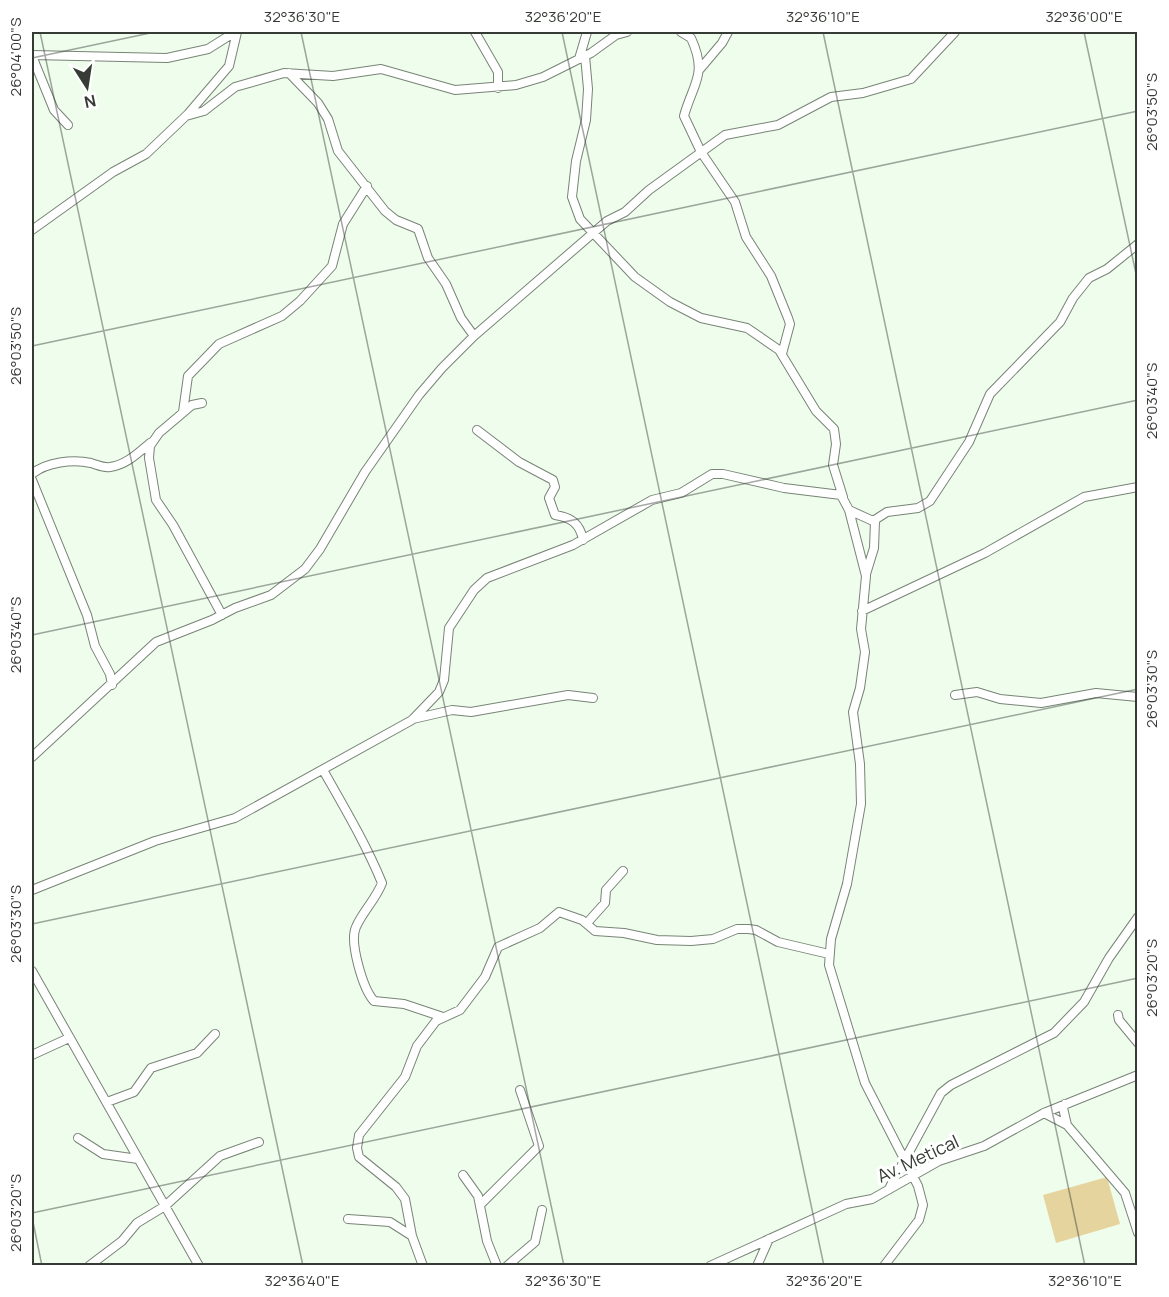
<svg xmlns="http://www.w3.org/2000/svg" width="1169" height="1297" font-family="Manrope,sans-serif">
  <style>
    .pitch { fill: #e6d49e }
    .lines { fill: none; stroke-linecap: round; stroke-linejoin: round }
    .minor-casing { stroke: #788476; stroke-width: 10 }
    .minor { stroke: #fff; stroke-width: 8 }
    .ticks { fill: none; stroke: #363b35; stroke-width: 1.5; stroke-opacity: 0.45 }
    .labels { text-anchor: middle; stroke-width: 6; stroke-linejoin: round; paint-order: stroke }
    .street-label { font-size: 18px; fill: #363b35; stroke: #fff }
    .neatline { fill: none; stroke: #363b35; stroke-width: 2 }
    .ticks-label { font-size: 15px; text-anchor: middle; fill: #363b35 }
  </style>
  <rect width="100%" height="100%" fill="#effded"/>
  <path class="pitch" d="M1107 1177 1120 1224 1056 1243 1043 1195Z"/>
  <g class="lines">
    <defs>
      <path id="minor" d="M475 32 498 72V88
        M681 32 691 38C708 75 693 83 684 116L701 152 735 202 746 237 771 276 788 318 790 324 782 354
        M32 55 167 58 208 49 235 32
        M32 56 54 110 68 125
        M585 56 588 89 586 120 576 161 572 197 580 219 635 277 670 302 701 318 747 328 779 350 816 411 834 429 836 444 833 465 843 497
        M579 59 587 32
        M700 69 722 43 728 32
        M289 73 318 103 328 119 338 151 385 211 396 220 418 229 428 258 446 284 461 318 474 336
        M186 116 204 111 235 87 284 73 333 76 381 69 455 90 516 85 543 77 591 53 616 35 627 32
        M32 230 113 172 146 154 188 114 229 66 237 32
        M202 403 192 405 159 433 150 446 149 458 156 500 173 525 222 615
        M183 412 188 376 219 344 282 316 300 301 332 266 343 224 367 186
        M477 430 519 462 553 480 555 487 549 498 555 515C570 517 580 523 583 540
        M32 474C46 462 73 459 91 463 98 465 103 468 110 467 126 465 138 453 150 443
        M32 480 87 615 95 646 110 674 112 685
        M849 510 873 521 887 512 918 508 930 501 969 442 990 394 1060 322 1073 298 1089 278 1107 269 1138 244
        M866 574 874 548 875 521
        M862 611 985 553 1084 497 1138 487
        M955 695 977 692 1000 699 1041 703 1096 693 1138 697
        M413 719 452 710 471 712 568 695 593 698
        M32 757 156 642 212 620 235 608 271 595 305 569 320 549 365 472 419 395 442 368 474 336 607 221 625 212 649 190 725 135 778 125 831 97 863 93 911 79 955 32
        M323 770C344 807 366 844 382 883 376 899 363 911 356 927 349 942 363 989 374 1001L404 1004 443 1017
        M32 890 155 841 235 818 412 720 439 692 444 680 449 628 474 590 487 578 573 545 652 500 681 493 712 474H723L784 488 841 495 849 510 866 576 861 629 865 652 860 688 853 712 860 764 861 804 847 884 831 939 829 965 865 1083 918 1186 923 1205 919 1220 884 1266
        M587 923 605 903 606 890 623 871
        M32 971 199 1266
        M1118 1015 1119 1020 1138 1043
        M32 1055 69 1038
        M107 1102 134 1092 151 1068 197 1053 215 1034
        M1065 1104 1063 1108 1067 1125 1125 1193 1138 1233
        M1044 1113 1067 1125
        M78 1138 103 1154 138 1159
        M463 1175 478 1196 487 1241 497 1266
        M890 1187 941 1093 951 1085 1054 1033 1084 1002 1109 958 1138 917
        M480 1205 539 1146 520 1090
        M348 1219 390 1222 412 1236
        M89 1266 122 1241 137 1223 165 1206 220 1156 259 1142
        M423 1266 412 1236 405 1199 396 1187 359 1157 357 1148 359 1135 405 1077 417 1046 436 1021 460 1010 485 977 498 947 540 928 559 912 582 920 595 931 624 933 657 940 691 941 713 939 737 929H748L756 930 778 942 829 954
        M507 1266 535 1242 542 1210
        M710 1266 846 1204 872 1199 939 1161 984 1146 1044 1113 1138 1075
        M757 1266 769 1239"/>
    </defs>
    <use href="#minor" class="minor-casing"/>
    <use href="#minor" class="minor"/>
  </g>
  <path class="ticks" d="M40 32 303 1266M301 32 564 1266M562 32 824 1266M823 32 1085 1266M1084 32 1138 283M32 58 155 32M32 346 1138 111M32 635 1138 400M32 924 1138 689M32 1213 1138 978M32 1217 42 1266"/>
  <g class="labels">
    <g class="street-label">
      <text transform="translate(918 1159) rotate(-25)" y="6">Av. Metical</text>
    </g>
  </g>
  <rect width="1169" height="1297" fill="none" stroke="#ffffff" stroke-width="66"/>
  <g transform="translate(87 87) rotate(168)" stroke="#ffffff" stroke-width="4.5" paint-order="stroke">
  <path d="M0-4.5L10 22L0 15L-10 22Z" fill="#363b35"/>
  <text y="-9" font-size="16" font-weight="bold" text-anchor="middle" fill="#363b35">N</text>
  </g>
  <rect x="33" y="33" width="1103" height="1231" class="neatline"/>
  <g class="ticks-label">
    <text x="302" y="22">32°36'30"E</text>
    <text x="563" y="22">32°36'20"E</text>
    <text x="823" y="22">32°36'10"E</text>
    <text x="1084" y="22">32°36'00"E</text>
    <text transform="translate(16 57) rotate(-90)" y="5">26°04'00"S</text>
    <text transform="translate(1152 112) rotate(-90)" y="5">26°03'50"S</text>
    <text transform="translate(16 346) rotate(-90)" y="5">26°03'50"S</text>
    <text transform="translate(1152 401) rotate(-90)" y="5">26°03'40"S</text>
    <text transform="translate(16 635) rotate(-90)" y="5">26°03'40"S</text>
    <text transform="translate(1152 689) rotate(-90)" y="5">26°03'30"S</text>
    <text transform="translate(16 924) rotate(-90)" y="5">26°03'30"S</text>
    <text transform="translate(1152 978) rotate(-90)" y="5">26°03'20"S</text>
    <text transform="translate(16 1213) rotate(-90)" y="5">26°03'20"S</text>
    <text x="302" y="1286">32°36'40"E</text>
    <text x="563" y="1286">32°36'30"E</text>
    <text x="824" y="1286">32°36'20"E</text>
    <text x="1085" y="1286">32°36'10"E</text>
  </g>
</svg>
